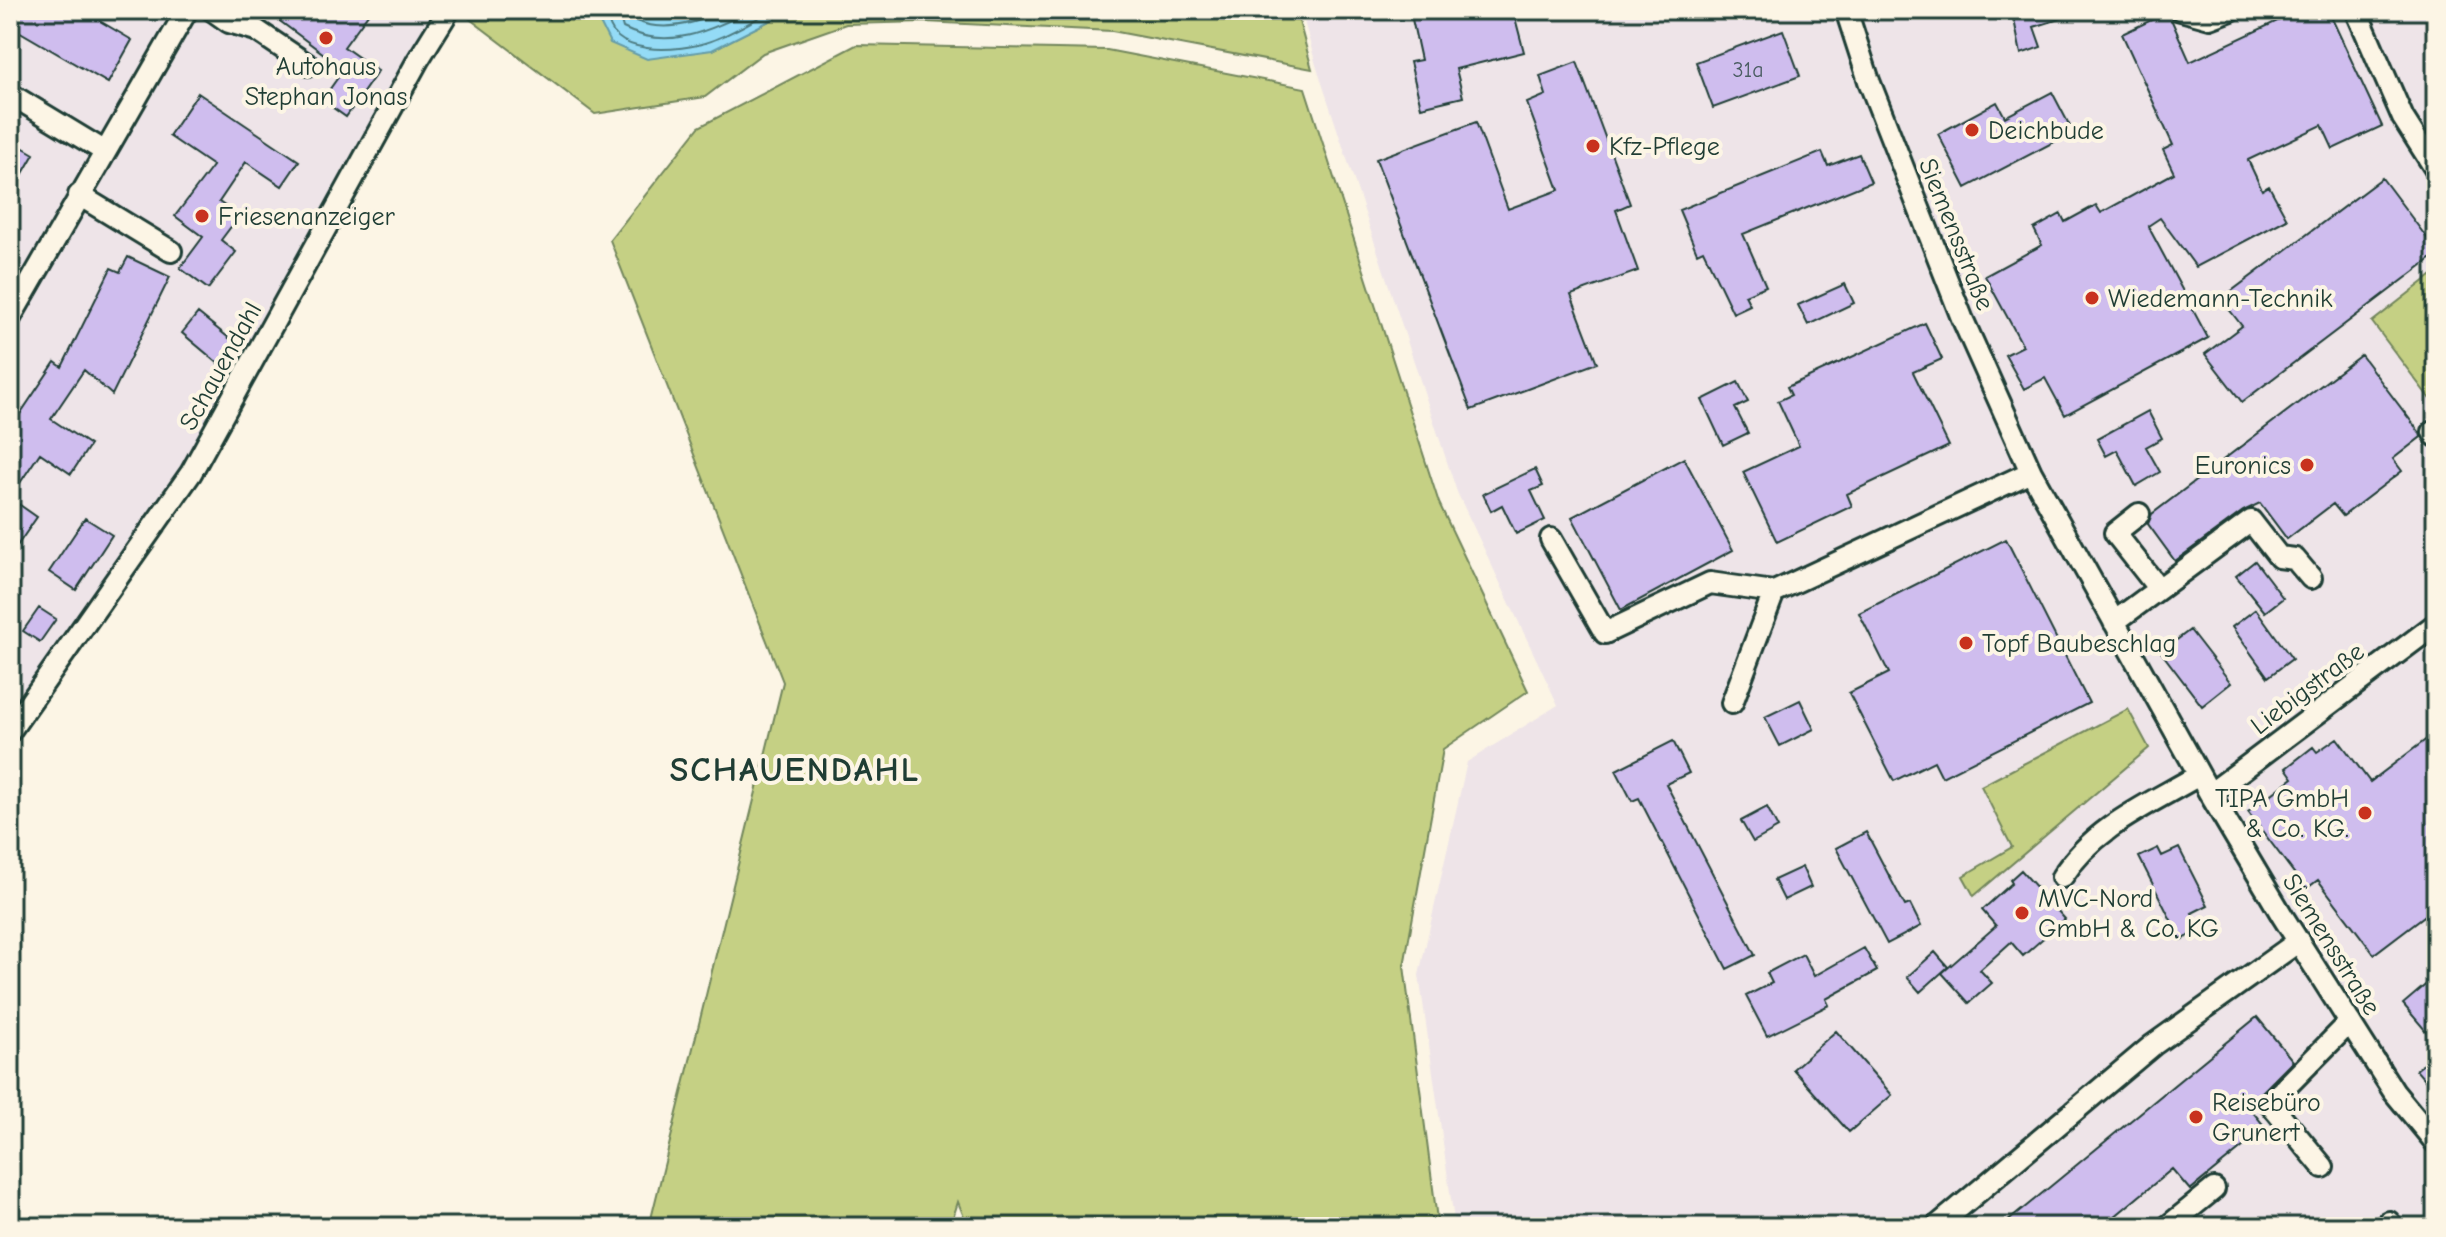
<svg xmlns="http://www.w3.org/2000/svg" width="2446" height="1237" font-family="'Comic Neue',sans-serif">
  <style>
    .built { fill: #eee4e8 }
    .green { fill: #c5d084; stroke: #72865c; stroke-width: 2 }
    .water { fill: #94dbf6; stroke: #659ca8; stroke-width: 2 }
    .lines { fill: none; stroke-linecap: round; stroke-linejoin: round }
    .shore { stroke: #4e7c82; stroke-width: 2 }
    .building { fill: #cfbdee; stroke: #1f3d34; stroke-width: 2 }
    .minor-casing { stroke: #1f3d34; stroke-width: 26 }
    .minor { stroke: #fcf5e5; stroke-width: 20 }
    .poi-dot { fill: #c8321e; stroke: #fcf5e5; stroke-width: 3 }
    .labels { text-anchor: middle; stroke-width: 8; stroke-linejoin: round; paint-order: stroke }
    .number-label { font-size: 22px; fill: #4b5d62 }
    .poi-label { font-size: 26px; fill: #1f3d34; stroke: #fcf5e5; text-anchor: start }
    .street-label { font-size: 26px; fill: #1f3d34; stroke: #fcf5e5 }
    .district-label { font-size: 34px; font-weight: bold; letter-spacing: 2px; fill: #1f3d34; stroke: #fcf5e5 }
  </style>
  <rect width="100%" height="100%" fill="#fcf5e5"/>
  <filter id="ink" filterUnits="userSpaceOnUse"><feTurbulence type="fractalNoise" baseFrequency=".0125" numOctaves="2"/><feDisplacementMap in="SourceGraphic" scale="16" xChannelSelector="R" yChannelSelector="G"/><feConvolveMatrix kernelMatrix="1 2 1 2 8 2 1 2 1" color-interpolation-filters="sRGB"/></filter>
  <g filter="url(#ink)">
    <path class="built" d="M10 10H455L422 64 236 412 211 420 175 482 10 720Z
      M1301 10H2436V1227H1455L1419 975 1467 762 1558 705 1457 492 1316 65Z"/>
    <path class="green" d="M458 10H601L599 21 712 50 791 10H1179L1245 21 1244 10H1296L1312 69 1112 31 925 22 846 24 763 53 705 97 595 114Z
      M856 45 1107 50 1305 88 1439 503 1528 691 1443 749 1404 966 1438 1227H968L958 1202 950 1227H649L783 682 610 240 699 127Z
      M2436 272V407L2372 322Z
      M2128 709 2149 748 1974 896 1963 876 2012 847 1981 786Z"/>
    <path class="water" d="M601 10H791L712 50 647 59 610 43 599 21Z"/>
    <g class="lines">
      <path class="shore" d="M608 10C604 59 681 52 711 41 732 34 753 20 774 10
        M618 10 623 28C668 51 709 31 751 10
        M630 10 632 19C661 34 696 24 725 10"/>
    </g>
    <path class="building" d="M10 10H81L132 40 108 83 10 26Z
      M265 10H371L344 47 378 71 346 117 322 100 344 69Z
      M1410 10H1513L1524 52 1456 69 1463 97 1421 107 1410 62 1421 60Z
      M2012 10H2075V14L2034 27 2041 47 2021 54Z
      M2301 10H2328L2382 126 2333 149 2322 125 2248 160 2262 190 2269 186 2287 219 2196 267 2160 218 2148 226 2208 338 2065 415 2045 378 2024 389 2005 355 2023 346 1985 276 2042 245 2034 229 2061 214 2065 222 2096 205 2101 213 2174 173 2163 150 2173 145 2122 34 2168 12 2190 62Z
      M1783 30 1800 76 1713 108 1696 62Z
      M1577 62 1630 204 1616 210 1638 271 1571 295 1597 363 1471 410 1376 159 1476 122 1508 209 1559 190 1527 103 1546 95 1540 76Z
      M2052 92 2073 132 1966 188 1938 134 1997 102 2005 117Z
      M198 93 299 161 282 186 246 162 219 202 239 216 221 240 236 252 208 289 180 268 203 237 175 216 213 166 169 136Z
      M10 140 34 154 10 196Z
      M1822 152 1828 166 1859 154 1871 182 1743 234 1766 286 1745 295 1750 305 1733 313 1703 250 1697 253 1679 210Z
      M2382 178 2436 250V255L2242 402 2205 354 2242 326 2221 299Z
      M128 257 170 277 112 395 84 370 51 419 90 445 71 474 40 453 10 498 37 517 10 556V429L55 362 62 367 111 268 120 272Z
      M1845 284 1854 303 1808 325 1798 305Z
      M198 313 235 343 219 364 182 333Z
      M1925 323 1942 359 1913 372 1949 446 1847 494 1852 506 1777 542 1743 472 1799 446 1778 401 1791 395 1787 387Z
      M2361 355 2420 433 2421 437 2393 459 2402 471 2343 516 2333 504 2287 539 2260 503 2243 511 2175 561 2148 524 2152 514Z
      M1738 382 1748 402 1735 408 1748 433 1723 445 1702 400Z
      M2148 411 2162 438 2146 447 2160 472 2136 486 2117 450 2106 456 2097 439Z
      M1684 458 1733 550 1621 610 1572 517Z
      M1535 469 1543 486 1531 491 1545 520 1516 534 1502 505 1491 511 1483 494Z
      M85 518 112 535 76 590 49 572Z
      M2006 539 2089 703 1942 777 1934 761 1894 781 1849 693 1889 673 1859 613Z
      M2255 561 2283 598 2265 612 2236 576Z
      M39 608 56 619 40 642 23 631Z
      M2256 609 2292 659 2268 677 2232 627Z
      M2190 630 2231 683 2202 706 2161 652Z
      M1800 700 1814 729 1780 746 1765 717Z
      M2436 732V907L2374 954 2318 880 2306 889 2248 812 2293 778 2286 768 2313 747 2317 752 2337 738 2370 782Z
      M1673 741 1689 773 1666 784 1755 955 1727 969 1639 798 1632 801 1616 770Z
      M1767 807 1778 828 1753 842 1741 821Z
      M1866 832 1905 906 1910 904 1921 926 1887 944 1836 848Z
      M2158 848 2162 856 2179 848 2208 905 2192 913 2201 930 2181 940 2139 857Z
      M1802 867 1811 887 1784 900 1774 880Z
      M2021 870 2065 919 2023 956 2011 942 1980 970 1992 983 1969 1003 1942 973 1996 926 1982 910 2012 883 2010 880Z
      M1864 948 1877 971 1826 999 1829 1005 1767 1036 1746 996 1772 983 1767 973 1803 954 1814 976Z
      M1935 952 1948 967 1920 992 1907 977Z
      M2436 976V1043L2403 1004Z
      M2257 1017 2293 1061 2248 1106 2266 1128 2190 1190 2172 1169 2102 1227H2001Z
      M1836 1031 1892 1095 1849 1132 1793 1069Z
      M2436 1054V1093L2416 1070Z"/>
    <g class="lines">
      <defs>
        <path id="minor" d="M212 10 229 22 256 30 308 65
          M1846 10 1869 81 1962 318 2031 472 2210 794 2283 917 2394 1092 2436 1143
          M2181 10 2210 18 2231 10
          M2356 10 2403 118 2436 170
          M10 94 104 151
          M79 195 171 251
          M10 318 187 10
          M2433 432 2436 436
          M2139 514 2115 533 2159 589
          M1551 539 1605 633 1710 583 1774 592
          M2114 622 2251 521 2279 557 2295 559 2311 578
          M1732 703 1774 592 2031 472
          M10 731 191 473 418 60 449 10
          M2210 794 2436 624
          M2062 877C2095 826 2148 805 2199 775
          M2323 1167 2270 1103 2350 1022
          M2389 1222 2393 1227
          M1936 1227 2153 1045 2299 941
          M2167 1227 2214 1189"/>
      </defs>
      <use href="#minor" class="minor-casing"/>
      <use href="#minor" class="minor"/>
    </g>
  </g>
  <g class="poi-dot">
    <circle cx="326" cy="38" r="8"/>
    <circle cx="1972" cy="130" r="8"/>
    <circle cx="1593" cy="146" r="8"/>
    <circle cx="202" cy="216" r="8"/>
    <circle cx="2092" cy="298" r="8"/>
    <circle cx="2307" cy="465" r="8"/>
    <circle cx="1966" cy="643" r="8"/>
    <circle cx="2365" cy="813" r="8"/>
    <circle cx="2022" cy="913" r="8"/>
    <circle cx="2196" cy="1117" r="8"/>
  </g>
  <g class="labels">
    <g class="number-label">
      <text x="1748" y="77">31a</text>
    </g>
    <g class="poi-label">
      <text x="326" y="75" text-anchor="middle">Autohaus<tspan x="326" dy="30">Stephan Jonas</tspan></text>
      <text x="1988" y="139">Deichbude</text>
      <text x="1609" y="155">Kfz-Pflege</text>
      <text x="218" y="225">Friesenanzeiger</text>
      <text x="2108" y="307">Wiedemann-Technik</text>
      <text x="2291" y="474" text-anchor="end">Euronics</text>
      <text x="1982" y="652">Topf Baubeschlag</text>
      <text x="2349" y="807" text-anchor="end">TIPA GmbH<tspan x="2349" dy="30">&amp; Co. KG.</tspan></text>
      <text x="2038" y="907">MVC-Nord<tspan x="2038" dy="30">GmbH &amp; Co. KG</tspan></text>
      <text x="2212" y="1111">Reisebüro<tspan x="2212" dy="30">Grunert</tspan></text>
    </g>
    <g class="street-label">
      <text transform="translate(1957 234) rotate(68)" y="9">Siemensstraße</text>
      <text transform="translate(220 366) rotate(-61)" y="9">Schauendahl</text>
      <text transform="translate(2307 688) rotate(-37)" y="9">Liebigstraße</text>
      <text transform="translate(2332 944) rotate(58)" y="9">Siemensstraße</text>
    </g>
    <g class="district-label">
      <text x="795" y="781">SCHAUENDAHL</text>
    </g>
  </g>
  <rect width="2446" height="1237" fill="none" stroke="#fcf5e5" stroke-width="40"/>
  <rect x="20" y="20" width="2406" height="1197" fill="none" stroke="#1f3d34" stroke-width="3" filter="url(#ink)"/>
</svg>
